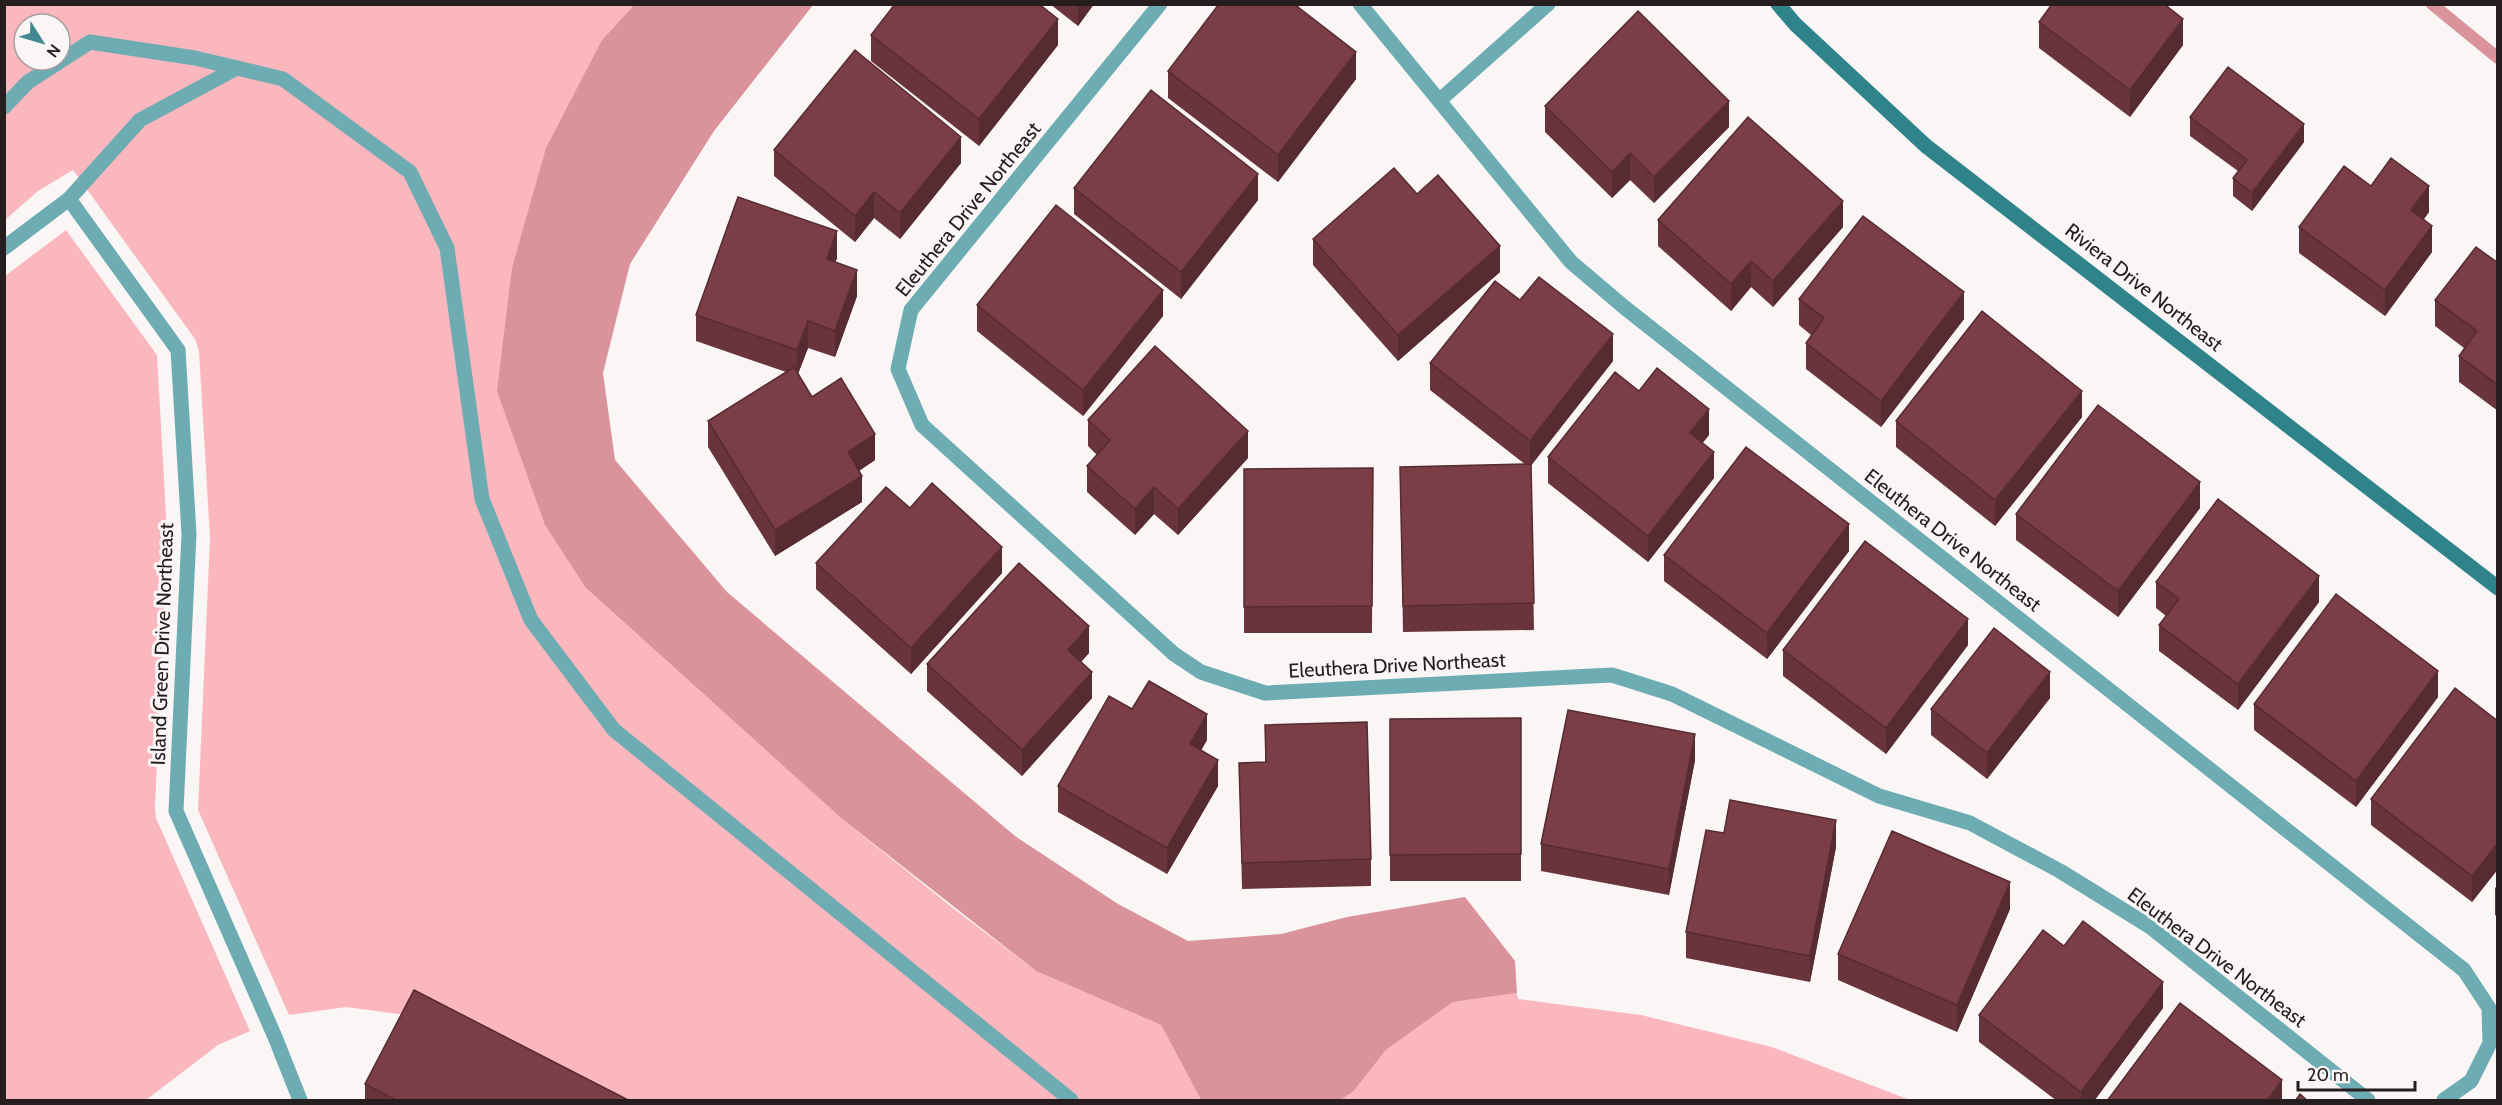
<svg xmlns="http://www.w3.org/2000/svg" width="2502" height="1105" font-family="Cabin,sans-serif">
  <style>
    .green { fill: #fbb7be; fill-rule: evenodd }
    .water { fill: #da939a }
    .lines { fill: none; stroke-linecap: round; stroke-linejoin: round }
    .stream { stroke: #da939a; stroke-width: 12 }
    .street { stroke: #6cacb2; stroke-width: 15 }
    .secondary { stroke: #2f838b; stroke-width: 15 }
    .wall { fill: #6a343c }
    .shaded-wall { fill: #562b31 }
    .building { fill: #7b3d46; stroke: #562b31; stroke-width: 1.5 }
    .labels { text-anchor: middle; stroke-width: 6; stroke-linejoin: round; paint-order: stroke }
    .street-label { font-size: 20px; fill: #261d1e; stroke: #fbf6f6 }
  </style>
  <rect width="100%" height="100%" fill="#fbf6f6"/>
  <path class="green" d="M5 5H634L602 40 586 588 841 818 954 909 1036 971 1161 1025 1201 1100H592L421 1017 346 1007 289 1015 198 810 210 538 199 351 195 339 73 170 38 191 5 220ZM24 24H60V60H24Z
    M66 230 157 355 167 532 155 808 156 818 250 1031 218 1045 146 1100H5V276Z
    M1517 993 1518 999 1641 1015 1772 1047 1910 1100H1340L1353 1092 1386 1050 1453 1002Z"/>
  <path class="water" d="M634 5H813L714 131 630 264 603 373 615 460 727 592 1015 836 1118 904 1188 941 1281 934 1347 917 1465 897 1515 961 1517 993 1453 1002 1386 1050 1353 1092 1340 1100H1201L1161 1025 1036 971 841 818 586 588 545 525 497 391 512 268 546 148 602 40Z"/>
  <g class="lines">
    <path class="stream" d="M2432 4 2498 58"/>
    <path class="street" d="M1160 4 911 310 898 369 922 425 1174 654 1201 672 1265 693 1612 675 1672 694 1879 796 1970 823 2060 871 2149 926 2368 1100
      M1360 4 1571 262 1624 307 2464 970 2489 1008 2490 1043 2471 1081 2444 1100
      M1440 100 1548 4
      M4 107 28 82 90 42 195 58 283 79 410 172 447 248 482 499 531 620 614 730 1071 1100
      M69 199 178 350 189 534 176 811 275 1037 300 1100
      M4 248 69 199 140 120 235 69"/>
    <path class="secondary" d="M1778 4 1795 24 1926 146 2498 588"/>
  </g>
  <path class="wall" d="M1050 4H1094L1078 26Z
    M2039 22 2183 45 2130 117 2039 48Z
    M871 35 1058 45 979 146 871 61Z
    M1168 71 1356 79 1278 182 1168 98Z
    M1545 106 1729 127 1654 203 1630 180 1612 198 1545 132Z
    M2190 117 2304 142 2252 211 2233 196V178L2238 171 2190 136Z
    M774 150 961 163 900 239 874 218 855 242 774 176Z
    M2371 186 2429 212 2424 219 2432 252 2385 316 2299 253V227Z
    M1074 188 1258 200 1181 299 1074 214Z
    M1417 194 1500 272 1398 361 1313 265V239Z
    M1658 220 1843 227 1773 307 1751 287 1731 311 1658 246Z
    M837 258 835 262 857 296 835 357 808 348 798 374 812 397 875 460 859 471 862 502 775 556 708 447V421L786 372 696 341V315Z
    M2498 263V411L2459 382V356L2464 348 2435 326V300Z
    M1799 299 1964 319 1881 427 1806 369V343L1811 335 1799 325Z
    M1520 300 1613 361 1531 465 1534 630 1403 632 1400 467 1526 465 1430 390V363Z
    M977 305 1163 316 1083 416 977 331Z
    M1639 391 1709 435 1702 443 1714 478 1648 562 1548 483V457Z
    M2082 417 1995 526 1896 447V421Z
    M1088 420 1248 458 1178 535 1154 514 1135 535 1087 492V466L1097 455 1088 446Z
    M1373 468 1372 633H1244V469Z
    M910 508 1002 573 911 674 816 589V563Z
    M2200 508 2118 617 2016 540V514Z
    M1849 551 1767 659 1664 581V555Z
    M2156 582 2319 602 2238 710 2159 651V625L2166 616 2156 608Z
    M1968 645 1886 754 1783 676V650Z
    M1089 653 1081 662 1092 698 1022 776 927 691V664Z
    M2438 697 2356 807 2254 730V704Z
    M2050 698 1987 779 1931 735V709Z
    M1132 709 1207 740 1201 750 1218 786 1167 874 1058 812V786Z
    M1521 718V881H1390V719Z
    M2498 721V869L2472 902 2371 825V799Z
    M1265 725 1371 859V886L1242 889 1239 763 1265 762Z
    M1695 760 1669 895 1541 871V844Z
    M1724 833 1836 847 1810 982 1686 958V932Z
    M2498 885V917L2495 915V888Z
    M2010 909 1957 1032 1838 980V954Z
    M2064 946 2163 1008 2094 1101H2057L1979 1042V1015Z
    M365 1084 630 1101H365Z"/>
  <path class="shaded-wall" d="M1078 4H1094L1078 26Z
    M1058 19V45L979 146V119Z
    M2183 19V45L2130 117V90Z
    M1356 52V79L1278 182V155Z
    M1729 101V127L1654 203V177Z
    M2304 124V142L2252 211V193Z
    M961 137V163L900 239V213Z
    M1630 153V180L1612 198V172Z
    M1258 174V200L1181 299V272Z
    M2429 186V212L2411 236V210Z
    M874 192V218L855 242V216Z
    M1843 201V227L1773 307V281Z
    M2432 226V252L2385 316V290Z
    M837 231V258L827 286V259Z
    M1500 246V272L1398 361V335Z
    M1751 261V287L1731 311V284Z
    M857 270V296L835 357V331Z
    M1163 290V316L1083 416V390Z
    M1964 292V319L1881 427V401Z
    M808 321V348L797 376V350Z
    M1613 334V361L1530 467V441Z
    M2082 391V417L1995 526V500Z
    M1709 409V435L1690 459V433Z
    M1248 431V458L1178 535V509Z
    M875 434V460L848 478V452Z
    M1714 452V478L1648 562V536Z
    M862 476V502L775 556V530Z
    M2200 482V508L2118 617V591Z
    M1154 487V514L1135 535V509Z
    M1849 524V551L1767 659V633Z
    M1002 547V573L911 674V648Z
    M2319 576V602L2238 710V684Z
    M1968 619V645L1886 754V728Z
    M1089 626V653L1068 676V650Z
    M2438 671V697L2356 807V781Z
    M1092 672V698L1022 776V750Z
    M2050 672V698L1987 779V753Z
    M1207 714V740L1190 770V744Z
    M1695 734V760L1669 895V869Z
    M1218 760V786L1167 874V848Z
    M1836 820V847L1810 982V956Z
    M2498 843V869L2472 902V876Z
    M2010 882V909L1957 1032V1005Z
    M2163 982V1008L2094 1101H2081V1092Z
    M2282 1080V1101H2267Z"/>
  <path class="building" d="M895 4H1039L1058 19 979 119 871 35Z
    M1219 4H1294L1356 52 1278 155 1168 71Z
    M2052 4H2164L2183 19 2130 90 2039 22Z
    M1638 11 1729 101 1654 177 1630 153 1612 172 1545 106Z
    M855 50 961 137 900 213 874 192 855 216 774 150Z
    M2228 67 2304 124 2252 193 2233 178 2247 160 2190 117Z
    M1151 90 1258 174 1181 272 1074 188Z
    M1748 117 1843 201 1773 281 1751 261 1731 284 1658 220Z
    M2391 158 2429 186 2411 210 2432 226 2385 290 2299 227 2344 166 2371 186Z
    M1394 168 1417 194 1438 175 1500 246 1398 335 1313 239Z
    M738 197 837 231 827 259 857 270 835 331 808 321 797 350 696 315Z
    M1056 205 1163 290 1083 390 977 305Z
    M1863 216 1964 292 1881 401 1806 343 1824 318 1799 299Z
    M2476 247 2498 263V385L2459 356 2477 331 2435 300Z
    M1539 277 1613 334 1530 441 1430 363 1495 281 1520 300Z
    M1982 311 2082 391 1995 500 1896 421Z
    M1155 346 1248 431 1178 509 1154 487 1135 509 1087 466 1110 440 1088 420Z
    M794 367 812 397 841 378 875 434 848 452 862 476 775 530 708 421Z
    M1657 368 1709 409 1690 433 1714 452 1648 536 1548 457 1615 372 1639 391Z
    M2098 405 2200 482 2118 591 2016 514Z
    M1746 447 1849 524 1767 633 1664 555Z
    M1531 464 1534 603 1403 606 1400 467Z
    M1373 468 1372 606 1244 607V469Z
    M932 483 1002 547 911 648 816 563 886 487 910 508Z
    M2218 499 2319 576 2238 684 2159 625 2179 599 2156 582Z
    M1865 541 1968 619 1886 728 1783 650Z
    M1019 563 1089 626 1068 650 1092 672 1022 750 927 664Z
    M2336 594 2438 671 2356 781 2254 704Z
    M1994 628 2050 672 1987 753 1931 709Z
    M1149 681 1207 714 1190 744 1218 760 1167 848 1058 786 1109 696 1132 709Z
    M2455 688 2498 721V843L2472 876 2371 799Z
    M1568 710 1695 734 1669 869 1541 844Z
    M1521 718V854L1390 855V719Z
    M1367 722 1371 859 1242 863 1239 763 1266 762 1265 725Z
    M1730 800 1836 820 1810 956 1686 932 1706 830 1724 833Z
    M1892 831 2010 882 1957 1005 1838 954Z
    M2083 921 2163 982 2081 1092 1979 1015 2043 930 2064 946Z
    M414 990 630 1101H393L394 1099 365 1084Z
    M2180 1003 2282 1080 2267 1101H2107Z
    M2300 1094 2308 1101H2295Z"/>
  <g class="labels">
    <g class="street-label">
      <text transform="translate(968 209) rotate(-51)" y="7">Eleuthera Drive Northeast</text>
      <text transform="translate(2144 287) rotate(38)" y="7">Riviera Drive Northeast</text>
      <text transform="translate(1953 540) rotate(38)" y="7">Eleuthera Drive Northeast</text>
      <text transform="translate(162 644) rotate(-88)" y="7">Island Green Drive Northeast</text>
      <text transform="translate(1397 665) rotate(-3)" y="7">Eleuthera Drive Northeast</text>
      <text transform="translate(2217 957) rotate(37)" y="7">Eleuthera Drive Northeast</text>
    </g>
  </g>
  <rect width="2502" height="1105" fill="none" stroke="#261d1e" stroke-width="12"/>
  <g transform="translate(42 42) rotate(127)"><circle r="28" fill="#fbf6f6" stroke="#a69fa0" stroke-width="1.5"/>
  <path d="M0-4.5L10 22L0 15L-10 22Z" fill="#418990"/>
  <text y="-9" font-size="16" font-weight="bold" text-anchor="middle" fill="#261d1e">N</text>
  </g>
  <path d="M2298 1081v9h117v-9" fill="none" stroke="#261d1e" stroke-width="3"/>
  <text x="2307" y="1081" font-size="18" fill="#261d1e" stroke="#fbf6f6" stroke-width="4.5" paint-order="stroke">20 m</text>
</svg>
